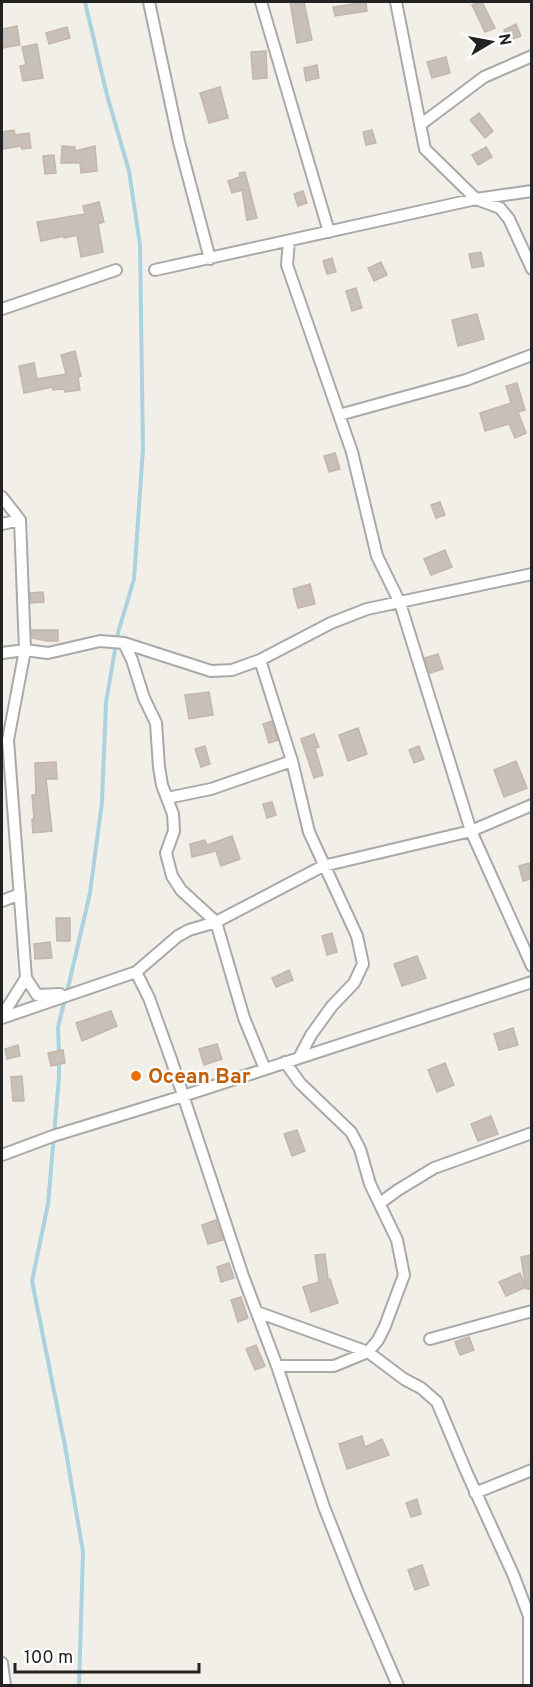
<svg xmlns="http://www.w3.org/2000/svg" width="533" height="1687" font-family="Overpass,sans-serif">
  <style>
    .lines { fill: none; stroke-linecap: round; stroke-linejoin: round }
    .stream { stroke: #aad3df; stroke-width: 4 }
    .building { fill: #c7bfb8; stroke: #c4b6ab; stroke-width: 1.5 }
    .street-casing { stroke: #a9a9a9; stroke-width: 14 }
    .street { stroke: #fff; stroke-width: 10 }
    .food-dot { fill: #e8710a; stroke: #fff; stroke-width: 2 }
    .labels { text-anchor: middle; stroke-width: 4.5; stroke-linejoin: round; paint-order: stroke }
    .food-label { font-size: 21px; font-weight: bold; fill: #c56008; stroke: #fff; text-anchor: start }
  </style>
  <rect width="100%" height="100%" fill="#f2efe9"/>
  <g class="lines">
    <path class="stream" d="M67 992 90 893 102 802 106 702 118 633 134 579 143 449 140 245 129 171 107 95 85 2
      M59 1054 58 1027 65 999
      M59 1062V1077L48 1204 32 1281 65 1446 83 1552 79 1686"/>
  </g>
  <path class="building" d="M290 2H304L312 40 297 43Z
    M366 2 367 11 335 16 333 7Z
    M479 2H482L495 28 485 32 472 5Z
    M516 24 521 36 508 41 504 30Z
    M17 26 20 45 2 48V29Z
    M67 27 70 38 49 44 46 33Z
    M37 44 43 78 23 81 20 66 26 65 22 47Z
    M266 51 267 78 253 79 251 52Z
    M446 57 450 73 432 78 427 62Z
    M317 65 319 78 306 81 304 68Z
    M220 87 228 118 209 123 200 93Z
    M479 113 493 131 485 138 470 120Z
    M14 130 15 135 29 133 31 148 22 149 21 146 2 149V132Z
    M372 130 376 143 366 145 363 132Z
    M62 146 75 147V151L95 146 97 171 81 173 80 163H61Z
    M486 147 492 157 478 165 472 155Z
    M54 155 56 173 45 174 43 156Z
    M245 172 257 218 247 220 242 190 232 193 228 181 240 177 239 173Z
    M303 191 307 203 298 206 294 194Z
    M99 202 104 222 98 224 103 252 81 257 77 235 64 238V236L41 241 37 222 85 214 83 206Z
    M481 252 484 266 472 268 469 254Z
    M332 258 336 272 327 274 323 261Z
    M381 262 387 275 374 281 368 268Z
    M356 288 362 308 352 311 346 291Z
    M477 314 484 339 458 346 452 320Z
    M75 351 81 376 78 377 80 390 65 392 64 389 53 390V387L24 393 19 366 34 363 37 379 66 374 61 355Z
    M517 383 525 410 518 412 526 433 515 438 509 424 485 431 480 413 511 403 506 386Z
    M335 453 340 469 329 472 324 456Z
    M440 502 445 515 436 518 431 505Z
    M445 550 452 567 431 575 424 559Z
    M310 584 315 604 298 608 293 589Z
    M43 592 44 602 31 603 30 593Z
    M32 630H58V641H47L32 638Z
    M438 654 443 669 430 673 425 658Z
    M209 692 213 715 189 719 185 695Z
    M272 721 278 740 269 743 263 724Z
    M358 728 367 754 348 761 339 735Z
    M314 734 319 747 315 748 323 775 314 778 301 739Z
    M205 746 210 764 201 767 195 749Z
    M419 746 424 759 414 763 409 750Z
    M516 761 527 788 504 797 494 770Z
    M56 762 57 779H46L52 831 33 833 32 819H34L32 795H36L35 763Z
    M272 802 276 815 267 818 263 804Z
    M232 836 240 859 221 866 216 851 192 857 190 844 205 840 207 845Z
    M529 863 531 879 523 881 519 866Z
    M56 918H70V941H57Z
    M332 933 337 952 327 955 322 936Z
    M50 942 52 958 35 959 34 944Z
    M417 956 426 978 402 986 394 964Z
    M289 970 293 980 276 987 272 978Z
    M111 1011 117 1026 82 1041 76 1023Z
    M513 1028 518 1045 499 1050 494 1034Z
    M217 1044 222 1059 204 1065 199 1049Z
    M18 1045 20 1056 7 1059 5 1049Z
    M63 1050 65 1063 51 1066 48 1053Z
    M445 1063 454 1085 437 1092 428 1070Z
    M22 1076 24 1101H13L11 1077Z
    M491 1116 498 1134 478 1141 471 1124Z
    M297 1130 305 1151 292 1156 284 1134Z
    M216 1220 223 1240 208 1244 202 1225Z
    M325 1254 328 1279H330L338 1303 311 1312 303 1287 319 1282 315 1255Z
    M531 1255V1289H526L521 1257Z
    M229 1263 234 1278 221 1282 217 1267Z
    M520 1273 526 1287 506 1296 499 1282Z
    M241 1297 248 1318 238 1322 231 1300Z
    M469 1337 474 1350 460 1355 455 1342Z
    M256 1345 265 1366 255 1370 246 1349Z
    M362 1436 365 1447 382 1439 389 1455 347 1469 339 1444Z
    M417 1499 421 1514 411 1517 406 1503Z
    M422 1565 429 1585 415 1590 408 1570Z"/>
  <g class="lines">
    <defs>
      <path id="street" d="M149 2 179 142 210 259
        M261 2 329 232
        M396 2 425 149 476 199 500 208 509 219 532 269
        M420 125 484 77 532 56
        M289 241 287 265 352 452 377 556 400 603 471 831 532 966
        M155 270 476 199 532 191
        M2 309 116 270
        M339 415 466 380 532 355
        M2 497 20 520 25 650 8 740 26 978 37 995 60 994
        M2 524 20 520
        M124 643 132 660 144 698 156 723 159 767 162 785 173 814 174 831 166 853 172 876 181 890 216 922 244 1018 265 1069
        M2 653 25 650 48 653 100 641 124 643 211 671 232 670 260 660 331 623 367 609 532 574
        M260 660 292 761 309 832 357 936 363 964 354 983 332 1006 311 1035 299 1058
        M167 798 211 789 292 761
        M2 901 20 894
        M136 972 149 998 171 1059 243 1276 277 1366 324 1507 358 1593 398 1686
        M2 1016 26 978
        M2 1018 136 972 178 936 189 930 216 922 323 866 471 831 532 805
        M2 1155 53 1136 183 1096 532 982
        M380 1203 398 1190 434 1168 532 1133
        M257 1312 368 1352 404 1379 421 1388 437 1402 466 1471 513 1574 529 1616V1686
        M430 1339 532 1311
        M277 1366H334L368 1352 378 1340 385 1326 404 1275 397 1240 370 1184 360 1149 351 1132 300 1083 285 1062
        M475 1493 532 1470
        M2 1663 5 1686"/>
    </defs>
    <use href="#street" class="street-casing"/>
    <use href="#street" class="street"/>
  </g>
  <circle class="food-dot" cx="136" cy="1076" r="6"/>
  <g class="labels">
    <g class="food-label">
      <text x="148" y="1083">Ocean Bar</text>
    </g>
  </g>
  <rect width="533" height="1687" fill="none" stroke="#222222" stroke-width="6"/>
  <g transform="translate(491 42) rotate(80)" stroke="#ffffff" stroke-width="4.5" paint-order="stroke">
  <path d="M0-4.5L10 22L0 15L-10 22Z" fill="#222222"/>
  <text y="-9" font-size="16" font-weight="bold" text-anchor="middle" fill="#222222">N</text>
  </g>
  <path d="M15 1663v9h184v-9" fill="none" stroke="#222222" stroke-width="3"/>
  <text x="24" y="1663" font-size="18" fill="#222222" stroke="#ffffff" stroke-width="4.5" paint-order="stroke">100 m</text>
</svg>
